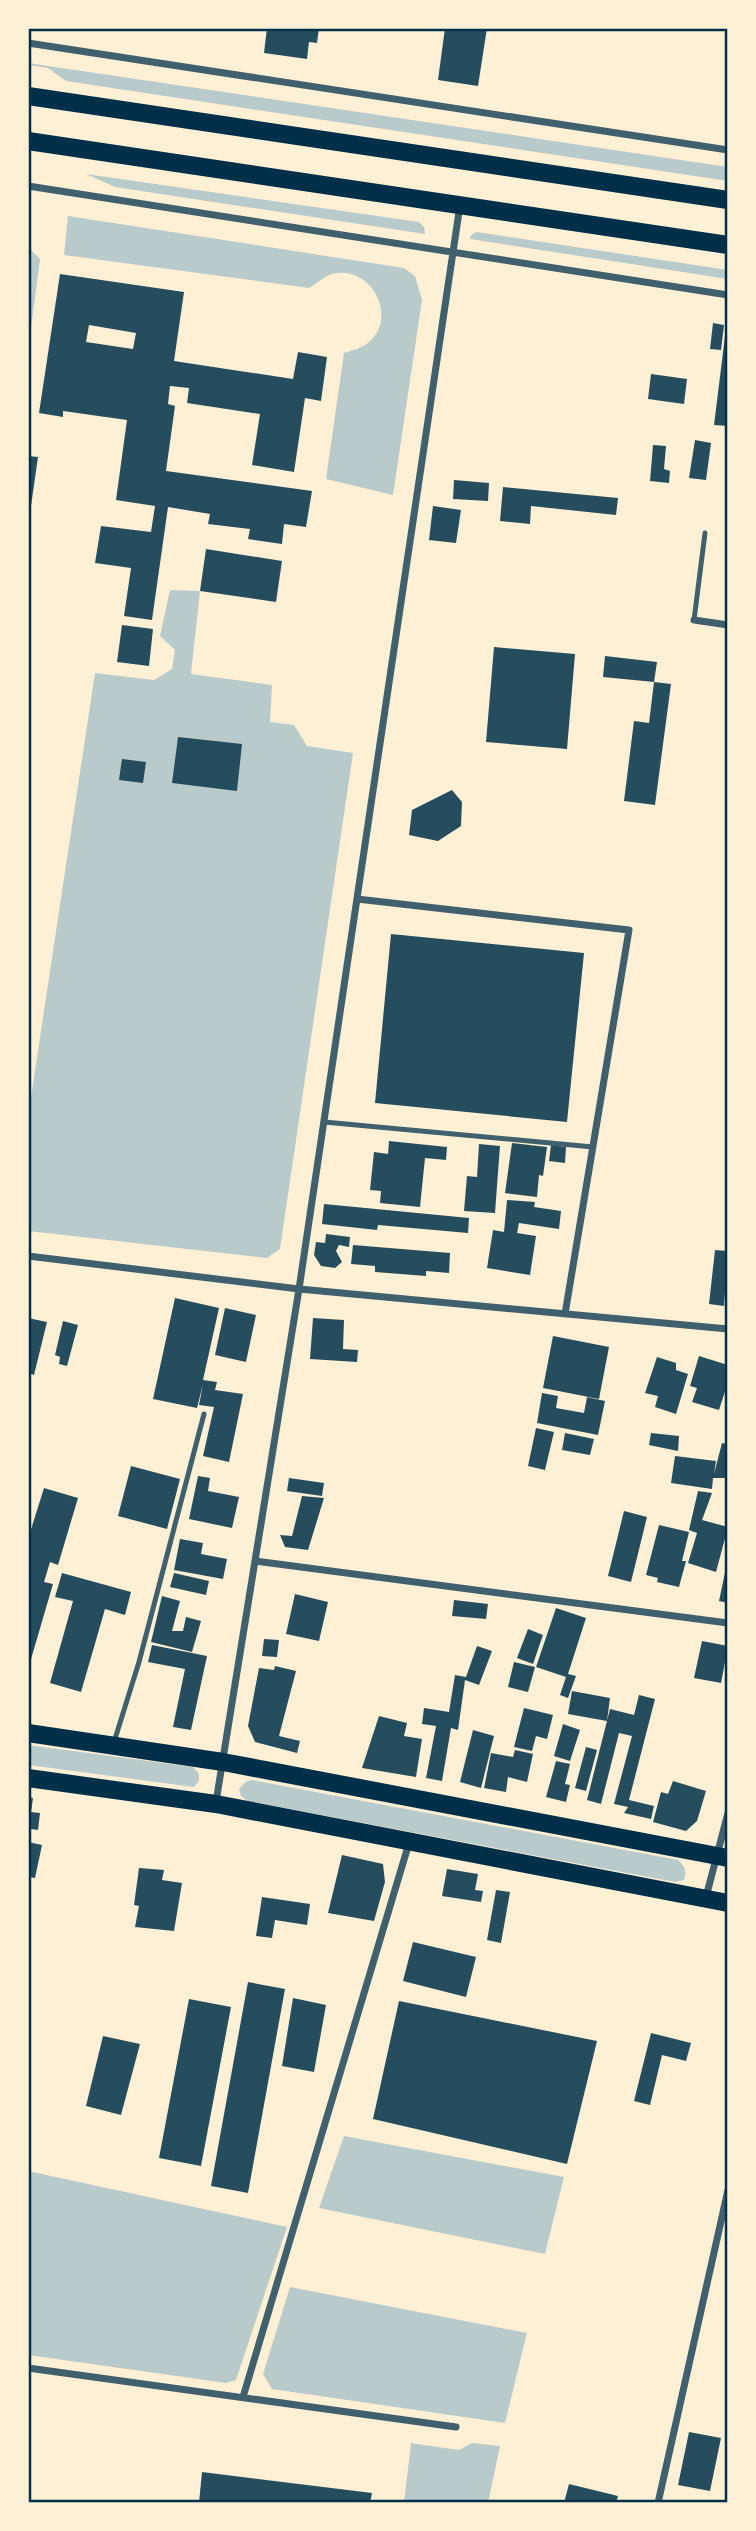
<svg xmlns="http://www.w3.org/2000/svg" width="756" height="2531" font-family="'Golos Text',sans-serif">
  <style>
    .green { fill: #b9caca }
    .building { fill: #264d5e; fill-rule: evenodd }
    .lines { fill: none; stroke-linecap: round; stroke-linejoin: round }
    .service { stroke: #3f606c; stroke-width: 5 }
    .minor { stroke: #3f606c; stroke-width: 7 }
    .primary { stroke: #003049; stroke-width: 18 }
    .trunk { stroke: #003049; stroke-width: 18 }
    .neatline { fill: none; stroke: #003049; stroke-width: 2.5 }
  </style>
  <rect width="100%" height="100%" fill="#fdf0d5"/>
  <path class="green" d="M28 63 728 167V181L66 81 48 68 28 65Z
    M86 174 419 222 424 227 425 234 115 187Z
    M68 216 404 268 415 276 422 300 393 495 326 479 344 353C352 350 363 348 369 342 399 316 370 264 332 274 325 276 316 284 309 288L64 255Z
    M477 232 728 270V279L470 239 471 235Z
    M28 247 40 259 28 351Z
    M170 590 200 591 191 674 272 685 270 722 294 725 307 746 353 753 280 1249 267 1258 28 1231V1117L95 673 154 680 172 669 175 650 160 636Z
    M28 1745 193 1767 199 1774V1781L194 1787 28 1765Z
    M252 1780 678 1860C685 1867 687 1870 684 1880L675 1882 247 1801 241 1796 239 1789 245 1782Z
    M344 2136 564 2177 545 2254 319 2208Z
    M28 2171 287 2227 236 2380 226 2383 28 2355Z
    M290 2287 527 2333 505 2423 272 2389 263 2374Z
    M411 2443 459 2450 472 2443 500 2446 488 2503H404Z"/>
  <path class="building" d="M267 28H319L317 43 309 42 307 59 264 53Z
    M445 28H487L478 86 438 80Z
    M60 274 184 292 174 361 293 379 298 352 327 357 321 401 305 398 294 472 252 465 260 414 187 403 189 388 170 386 168 404 175 406 166 471 312 491 306 527 284 524 282 544 248 539 250 529 208 524 210 514 168 507 152 620 124 616 131 568 95 563 101 526 151 532 155 506 116 500 127 420 63 411V417L39 413ZM89 325 136 333 133 349 86 342Z
    M713 323 724 325 721 350 710 349Z
    M726 328H728V426L714 425Z
    M651 374 687 379 684 404 648 399Z
    M695 440 711 443 706 480 689 478Z
    M653 445 666 446 664 469 670 471 669 483 650 481Z
    M28 456 38 457 30 513H28Z
    M454 480 489 483 488 501 453 499Z
    M503 487 618 498 616 515 531 506 530 524 500 521Z
    M433 506 461 510 456 543 429 540Z
    M206 549 282 561 276 602 200 591Z
    M122 625 153 629 149 666 117 662Z
    M494 647 575 654 567 749 486 742Z
    M605 656 657 662 654 682 603 677Z
    M654 682 671 684 655 805 624 801 634 721 649 723Z
    M178 737 242 744 237 791 172 783Z
    M122 759 146 762 143 783 119 780Z
    M452 790 462 802 461 826 438 841 409 835 412 810Z
    M391 934 584 953 567 1122 375 1103Z
    M389 1141 447 1147 446 1160 425 1158 420 1207 380 1203 381 1191 370 1190 374 1152 388 1154Z
    M512 1143 547 1147 543 1176 539 1175 537 1197 505 1193Z
    M479 1144 500 1146 495 1213 464 1211 467 1176 477 1177Z
    M551 1145 566 1147 565 1163 549 1161Z
    M507 1200 535 1202 534 1207 561 1211 559 1229 519 1223 517 1233 536 1236 530 1275 487 1268 493 1230 504 1232Z
    M324 1204 469 1218 468 1233 378 1225 377 1230 322 1224Z
    M326 1234 350 1237 349 1247 339 1245 336 1251 342 1262 335 1268 321 1266 314 1255 316 1242 325 1243Z
    M353 1245 450 1253 449 1273 426 1271V1276L375 1272V1266L351 1264Z
    M715 1250 728 1251 724 1306 709 1304Z
    M175 1298 219 1308 203 1380 217 1382 215 1390 243 1394 229 1462 203 1456 214 1407 199 1405 203 1384 197 1408 153 1399Z
    M225 1308 256 1315 246 1362 215 1355Z
    M28 1318 47 1322 34 1375 28 1373Z
    M313 1318 344 1320 343 1349 358 1350 357 1362 310 1359Z
    M63 1321 78 1325 67 1366 59 1364 60 1357 55 1355Z
    M553 1336 609 1347 599 1399 543 1388Z
    M699 1356 728 1365V1382L719 1410 692 1402 697 1388 690 1386Z
    M657 1357 676 1363V1370L688 1374 676 1414 655 1407 658 1396 645 1393Z
    M542 1393 558 1396 556 1408 584 1413 587 1397 605 1401 598 1435 537 1423Z
    M536 1428 554 1432 545 1470 528 1466Z
    M565 1433 594 1439 590 1455 562 1450Z
    M651 1433 679 1436 678 1451 649 1445Z
    M722 1443 728 1444V1478H713L712 1489 671 1483 675 1456 716 1461 714 1474Z
    M131 1466 180 1479 167 1529 118 1516Z
    M198 1476 210 1478 208 1491 239 1497 232 1528 189 1519Z
    M289 1478 324 1483 322 1496 287 1491Z
    M44 1488 78 1498 58 1565 50 1562 44 1582 53 1584 29 1666 28 1539Z
    M698 1491 712 1493 702 1520 728 1527 716 1572 688 1563 697 1533 689 1530Z
    M302 1496 324 1498 308 1550 285 1547 280 1535 292 1536Z
    M624 1511 647 1517 631 1582 608 1576Z
    M659 1525 689 1532 682 1561H686L679 1587 657 1582 658 1578 646 1575Z
    M180 1539 203 1543 201 1554 227 1559 223 1579 174 1570Z
    M727 1563H728V1603L719 1601Z
    M62 1573 131 1592 125 1615 105 1609 81 1692 50 1683 73 1601 55 1597Z
    M174 1573 209 1581 206 1595 170 1587Z
    M295 1594 328 1602 319 1641 286 1634Z
    M162 1596 180 1601 172 1631H183L186 1617 201 1621 192 1652 151 1642Z
    M454 1600 488 1604 486 1619 452 1616Z
    M556 1608 586 1618 568 1674 576 1676 568 1698 560 1695 566 1677 536 1667Z
    M528 1629 543 1635 533 1664 517 1658Z
    M264 1639 279 1640 277 1657 262 1656Z
    M702 1641 728 1646 721 1683 694 1678Z
    M152 1645 207 1656 191 1730 173 1727 185 1669 148 1662Z
    M477 1646 492 1651 479 1685 465 1680 458 1730 451 1728 442 1781 426 1778 436 1726 422 1724 424 1708 449 1712 455 1675 466 1677Z
    M514 1662 535 1667 528 1692 508 1687Z
    M275 1666 296 1671 279 1736 300 1741 297 1753 255 1742 248 1726 259 1668 274 1670Z
    M572 1691 610 1698 607 1721 568 1714Z
    M639 1695 655 1699 629 1800 654 1806 651 1819 624 1813 628 1807 614 1804 632 1736 619 1733 601 1804 587 1800 610 1709 634 1715Z
    M524 1708 553 1715 547 1739 536 1736 532 1751 514 1747Z
    M379 1716 407 1723 404 1736 422 1739 416 1777 362 1768Z
    M563 1724 580 1730 570 1761 554 1756Z
    M473 1730 494 1736 481 1788 460 1782Z
    M586 1747 597 1750 586 1791 575 1788Z
    M515 1750 533 1754 527 1782 508 1777 506 1792 484 1788 491 1753 513 1757Z
    M556 1761 570 1764 565 1784 570 1785 566 1802 546 1797Z
    M673 1781 706 1791 697 1821 686 1831 653 1822 661 1792 668 1794Z
    M28 1797 33 1798 31 1812 40 1813 38 1830 31 1829 30 1840Z
    M28 1842 42 1845 35 1878 28 1877Z
    M342 1855 383 1864 385 1882 374 1921 328 1913Z
    M139 1868 164 1870 162 1880 182 1883 174 1931 135 1927 139 1906 134 1905Z
    M447 1869 478 1874 475 1890 483 1891 481 1902 442 1896Z
    M496 1890 510 1892 501 1943 487 1940Z
    M262 1897 310 1904 307 1925 275 1920 272 1938 256 1936Z
    M413 1942 476 1957 466 1997 403 1981Z
    M248 1982 285 1989 248 2193 211 2186Z
    M293 1998 326 2005 314 2072 282 2066Z
    M189 1999 231 2007 201 2166 159 2158Z
    M399 2001 597 2041 567 2164 373 2119Z
    M651 2033 691 2043 686 2061 662 2055 650 2105 634 2101Z
    M103 2036 140 2044 121 2115 86 2106Z
    M689 2432 721 2438 710 2491 678 2485Z
    M202 2472 372 2493 370 2503H199Z
    M569 2484 618 2496 616 2503H564Z"/>
  <g class="lines">
    <path class="service" d="M694 620 705 533
      M324 1122 593 1147
      M114 1742 139 1662 204 1414"/>
    <path class="minor" d="M28 43 728 150
      M28 186 728 295
      M694 620 728 625
      M357 899 629 930 565 1314
      M28 1256 299 1289 728 1329
      M255 1561 728 1623
      M216 1802 299 1289 460 205
      M706 1897 728 1813
      M28 2368 456 2427
      M243 2397 409 1843
      M658 2503 728 2190"/>
    <path class="primary" d="M28 1733 223 1762 728 1858
      M28 1778 216 1804 728 1903"/>
    <path class="trunk" d="M28 96 728 200
      M28 141 728 245"/>
  </g>
  <rect width="756" height="2531" fill="none" stroke="#fdf0d5" stroke-width="60"/>
  <rect x="30" y="30" width="696" height="2471" class="neatline"/>
</svg>
